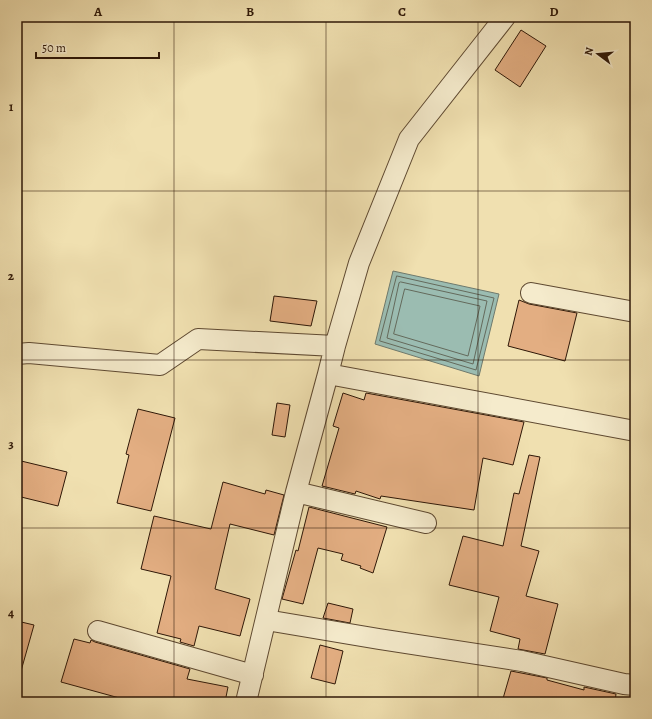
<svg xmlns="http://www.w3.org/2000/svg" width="652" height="719" font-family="Alegreya,serif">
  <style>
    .water { fill: #9bbcb1; stroke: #6f7a6d }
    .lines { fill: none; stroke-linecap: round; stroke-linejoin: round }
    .shore { stroke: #646a5c; stroke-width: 1 }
    .building { fill: #e3ae82; stroke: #2e1707 }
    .minor-casing { stroke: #5e4931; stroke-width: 22 }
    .minor { stroke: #f5ebcc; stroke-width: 20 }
    .grid { fill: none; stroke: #2e1707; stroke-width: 1; stroke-opacity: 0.55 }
    .neatline { fill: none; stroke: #2e1707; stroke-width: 1.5 }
    .grid-label { font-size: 13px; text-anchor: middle; font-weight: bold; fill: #2e1707 }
  </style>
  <rect width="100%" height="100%" fill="#f0e0b0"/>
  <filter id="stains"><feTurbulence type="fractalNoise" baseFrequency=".005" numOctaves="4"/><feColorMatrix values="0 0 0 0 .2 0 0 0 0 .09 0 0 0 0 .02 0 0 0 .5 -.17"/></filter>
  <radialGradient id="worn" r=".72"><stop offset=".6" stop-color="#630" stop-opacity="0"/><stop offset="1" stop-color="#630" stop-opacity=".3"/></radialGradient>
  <path class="water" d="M393 271 499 294 479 376 375 344Z"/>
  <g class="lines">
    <path class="shore" d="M397 276 494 298 476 370 380 341Z
      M401 282 487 301 473 364 387 338 399 283Z
      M405 289 480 306 468 356 394 334Z"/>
  </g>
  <path class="building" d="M521 30 546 46 520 87 495 70Z
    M274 296 317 301 311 326 270 321Z
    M519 300 529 304 577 313 565 361 508 346Z
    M343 393 364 400 366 393 524 422 513 465 483 458 474 510 381 496 380 499 356 491 355 494 322 486 339 428 333 426Z
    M277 403 290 405 285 437 272 435Z
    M138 409 175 418 151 511 117 503 129 455 126 454Z
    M529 455 540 457 521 546 539 551 526 596 558 604 545 654 518 649 520 639 490 631 499 597 449 585 463 536 503 546 514 493 519 494Z
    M17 460 67 472 58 506 17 496Z
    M223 482 265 494 266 490 284 495 274 535 230 524 215 589 250 599 240 636 199 626 194 646 180 642 181 639 157 633 171 576 141 569 154 516 211 529Z
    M309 507 387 527 373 573 360 568 361 566 341 560 343 554 318 548 303 604 282 599 296 550 298 551Z
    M328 603 353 609 350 623 323 618Z
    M17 621 34 625 21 671H17Z
    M74 639 90 643 91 640 95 642 190 669 187 679 228 687 225 702H134L61 682Z
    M320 645 343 651 335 684 311 678Z
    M511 671 547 678V680L584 690V687L616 694 615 702H502Z"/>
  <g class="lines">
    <defs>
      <path id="minor" d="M531 293 635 312
        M17 354 29 353 160 365 198 339 335 346
        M328 374 635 431
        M296 492 426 523
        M266 620 379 639 522 661 624 684 635 685
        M98 631 253 675
        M246 702 296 492 328 374 335 346 359 263 409 139 505 17"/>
    </defs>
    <use href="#minor" class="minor-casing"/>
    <use href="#minor" class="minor"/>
  </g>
  <path class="grid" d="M174 17V702M326 17V702M478 17V702M17 191H635M17 360H635M17 528H635"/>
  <rect width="652" height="719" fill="none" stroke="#f0e0b0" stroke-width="44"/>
  <g transform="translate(598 54) rotate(286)" stroke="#f5ebcc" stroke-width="3" paint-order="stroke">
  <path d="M0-3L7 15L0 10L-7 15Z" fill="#2e1707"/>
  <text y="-6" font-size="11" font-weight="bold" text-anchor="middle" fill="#2e1707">N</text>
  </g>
  <path d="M36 52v6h123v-6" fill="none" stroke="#2e1707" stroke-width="2"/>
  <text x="42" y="52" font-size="12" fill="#2e1707" stroke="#f5ebcc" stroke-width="3" paint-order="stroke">50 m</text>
  <rect x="22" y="22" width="608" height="675" class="neatline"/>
  <g class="grid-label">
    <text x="98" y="16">A</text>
    <text x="250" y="16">B</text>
    <text x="402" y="16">C</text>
    <text x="554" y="16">D</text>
    <text x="11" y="111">1</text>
    <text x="11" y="280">2</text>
    <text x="11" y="448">3</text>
    <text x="11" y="617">4</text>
  </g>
  <rect width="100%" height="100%" filter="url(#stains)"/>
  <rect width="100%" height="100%" fill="url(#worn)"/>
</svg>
